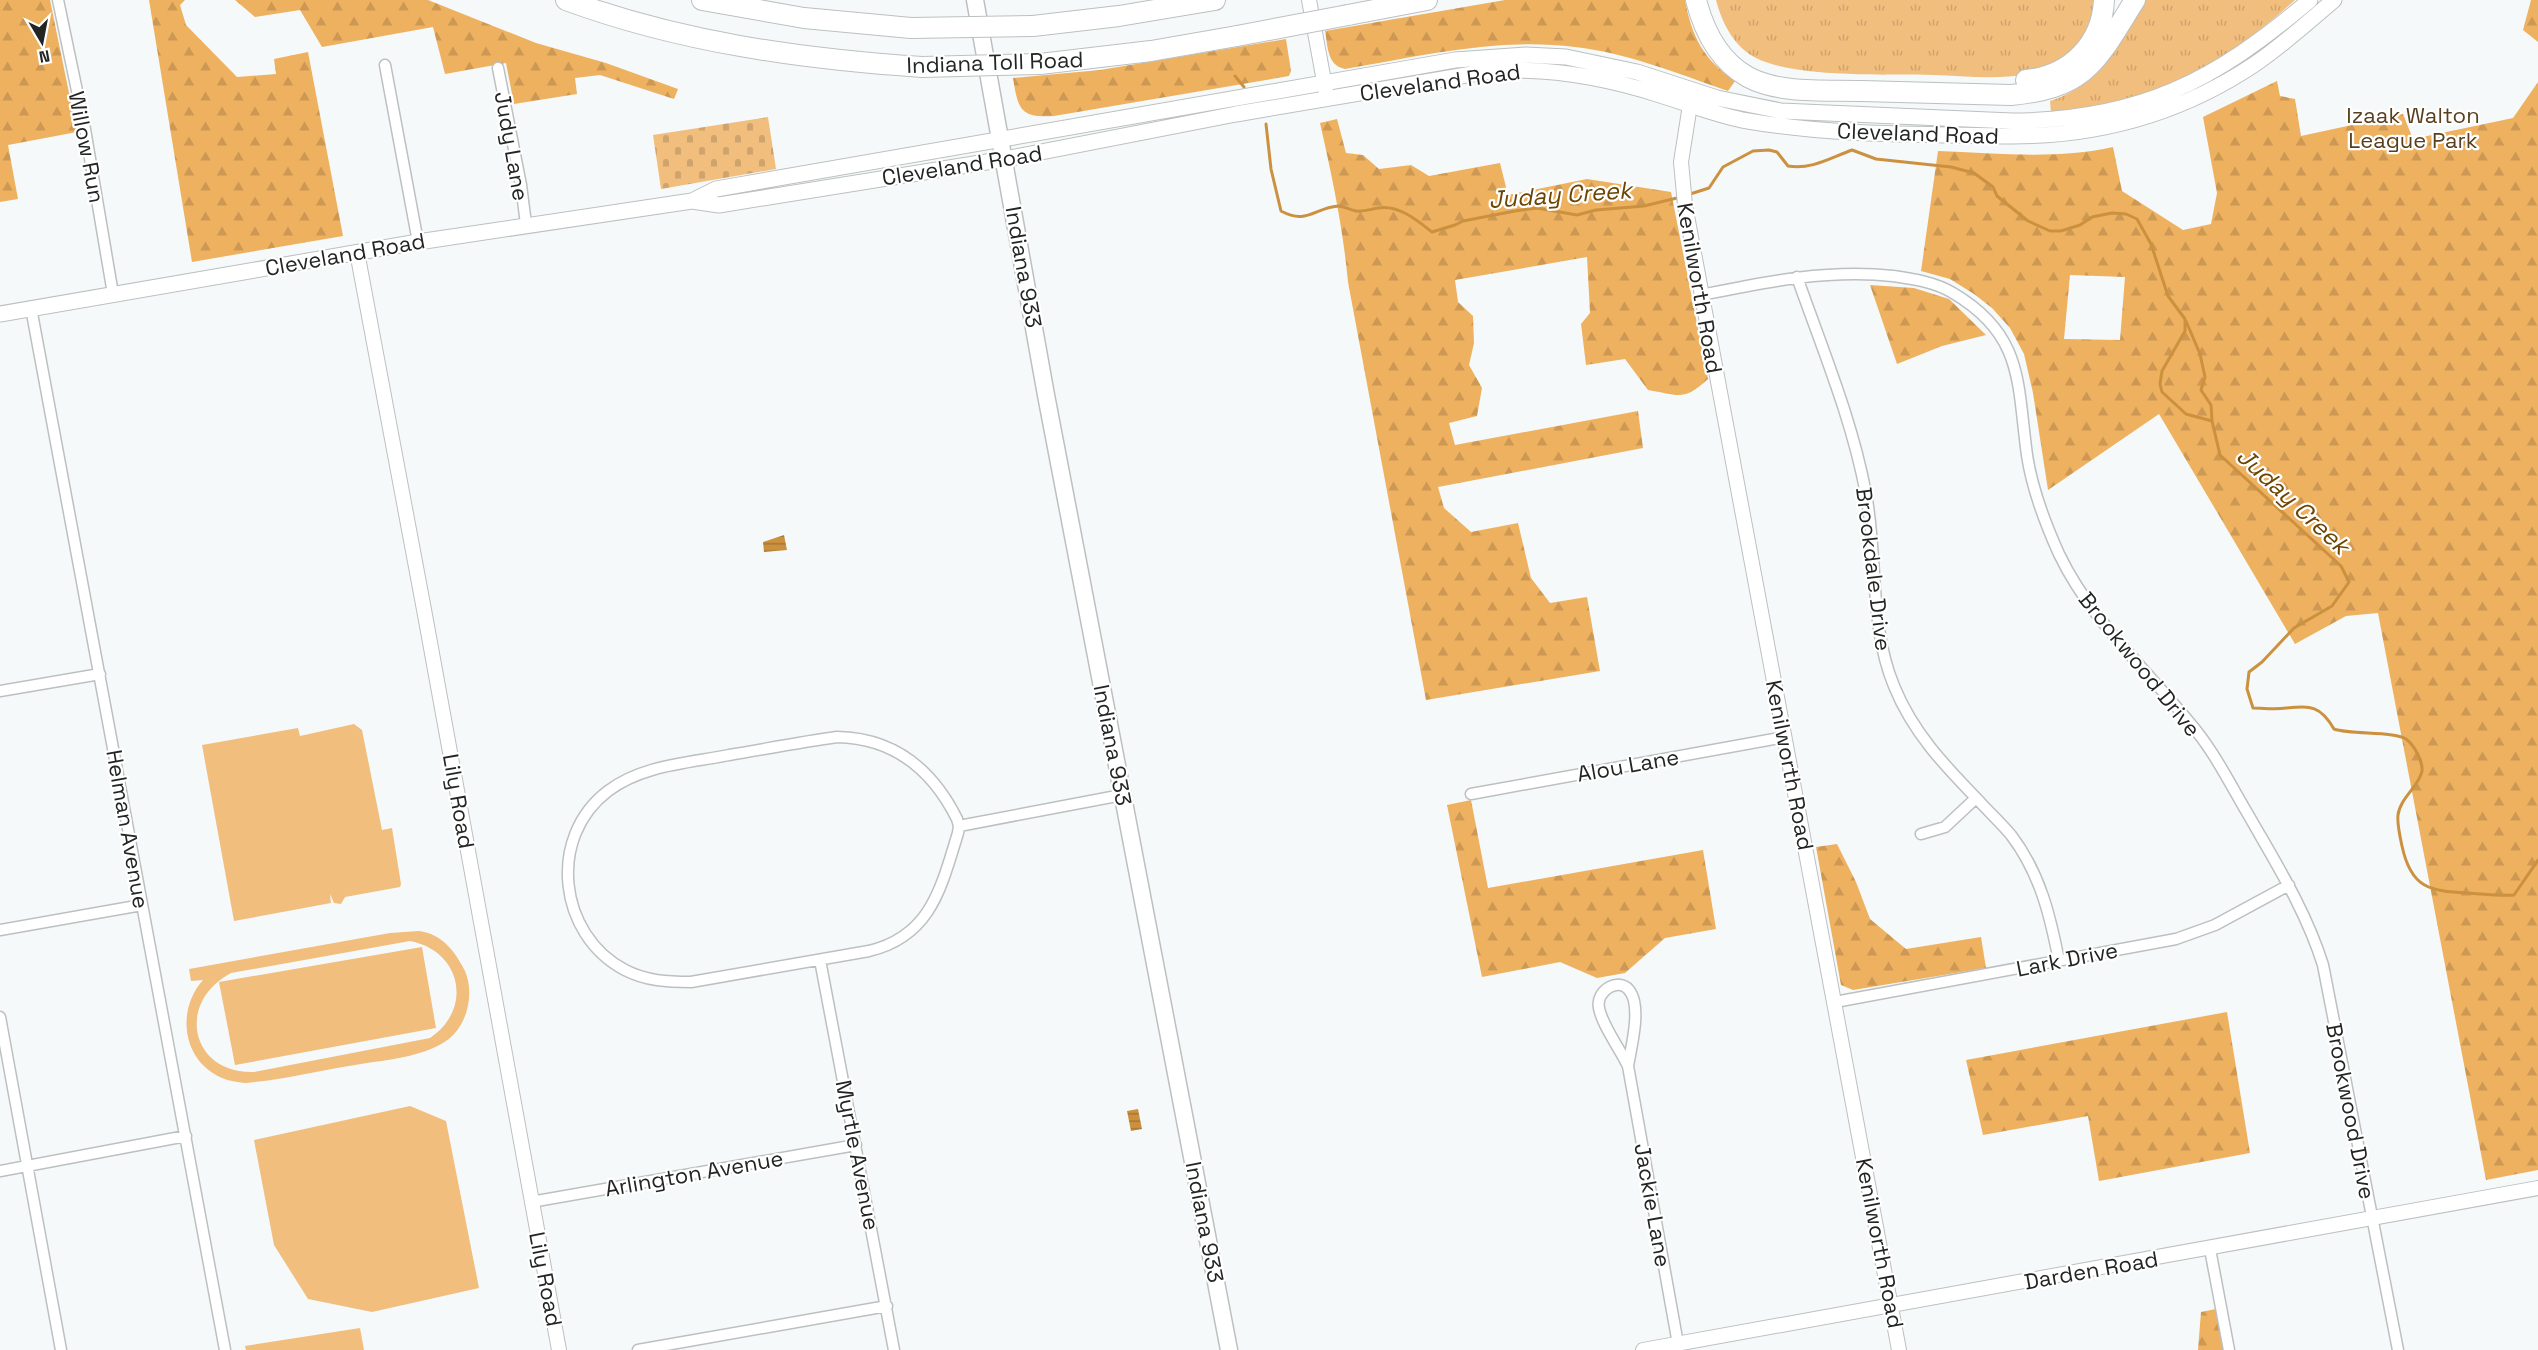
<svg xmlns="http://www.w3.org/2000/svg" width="2538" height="1350" font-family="'Space Grotesk',sans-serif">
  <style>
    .grass { fill: url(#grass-tufts) }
    .forest { fill: url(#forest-firs); fill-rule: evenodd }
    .cemetery { fill: url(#cemetery-stones) }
    .pitch { fill: #f1be7d; fill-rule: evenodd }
    .water { fill: url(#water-rules) }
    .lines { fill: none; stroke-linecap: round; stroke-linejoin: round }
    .stream { stroke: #cc913e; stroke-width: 3 }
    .minor-casing { stroke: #bcc0c1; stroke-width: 13 }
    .tertiary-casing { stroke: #bcc0c1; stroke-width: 16 }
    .secondary-casing { stroke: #bcc0c1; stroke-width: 17 }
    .primary-casing { stroke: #bcc0c1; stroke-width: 19 }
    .motorway-casing { stroke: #bcc0c1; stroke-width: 22 }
    .minor { stroke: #fff; stroke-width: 10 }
    .tertiary { stroke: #fff; stroke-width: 14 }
    .secondary { stroke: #fff; stroke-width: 15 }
    .primary { stroke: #fff; stroke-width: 16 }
    .motorway { stroke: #fff; stroke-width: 20 }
    .motorway-bridge-casing { stroke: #bcc0c1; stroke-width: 22; stroke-linecap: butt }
    .motorway-bridge { stroke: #fff; stroke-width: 20 }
    .labels { text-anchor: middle; stroke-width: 4.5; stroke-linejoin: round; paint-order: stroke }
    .street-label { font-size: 22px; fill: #232424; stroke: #fff }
    .park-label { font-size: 22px; fill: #593f1d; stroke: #fff }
    .water-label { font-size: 24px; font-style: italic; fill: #6c4501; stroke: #fff }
  </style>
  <defs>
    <pattern id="grass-tufts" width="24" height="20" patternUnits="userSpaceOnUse" patternTransform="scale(1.5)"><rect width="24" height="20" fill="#f1be7d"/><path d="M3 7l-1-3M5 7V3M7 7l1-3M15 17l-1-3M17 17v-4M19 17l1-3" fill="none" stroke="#cea36c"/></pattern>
    <pattern id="forest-firs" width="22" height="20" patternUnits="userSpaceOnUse" patternTransform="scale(1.5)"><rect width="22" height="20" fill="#eeb160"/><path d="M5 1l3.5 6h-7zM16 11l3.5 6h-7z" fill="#cc9853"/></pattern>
    <pattern id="cemetery-stones" width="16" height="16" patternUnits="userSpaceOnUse" patternTransform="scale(1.5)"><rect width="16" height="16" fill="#f1be7d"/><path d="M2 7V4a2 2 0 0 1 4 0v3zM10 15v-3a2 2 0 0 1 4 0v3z" fill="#cea36c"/></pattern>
    <pattern id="water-rules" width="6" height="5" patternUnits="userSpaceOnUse" patternTransform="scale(1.5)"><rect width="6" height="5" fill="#cc913e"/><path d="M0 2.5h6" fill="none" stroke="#a57634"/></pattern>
  </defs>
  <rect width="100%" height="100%" fill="#f5f9fa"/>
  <path class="grass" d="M1716 0H2097C2096 11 2083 47 2074 53 2065 60 2038 72 2028 74 1998 80 1963 76 1933 75 1887 74 1795 78 1756 58 1734 47 1722 23 1716 0Z
    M2146 0H2295C2224 65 2149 105 2051 112L2050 101C2104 83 2118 45 2146 0Z"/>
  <path class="forest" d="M0 0H50L77 132 8 145 18 199 0 202Z
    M149 0H185L180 5 186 25 237 77 276 74 274 59 308 52 343 236 192 262Z
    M235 0H428L536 43 606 63 678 89 674 99 600 75 575 78 577 94 514 104 506 63 445 74 433 27 322 47 300 10 255 17Z
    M1505 0H1685C1692 37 1703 59 1735 81L1728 91C1679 74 1628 53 1575 47 1498 37 1421 56 1345 69 1327 65 1328 47 1325 31Z
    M2531 0H2538V42L2523 30Z
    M1286 39 1291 71 1289 76 1054 116C1020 118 1018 109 1013 78L1100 70Z
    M2277 81 2280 96 2295 99 2301 136 2403 114 2413 139 2513 118 2538 82V1170L2486 1180 2378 613 2346 616 2295 644 2159 414 2048 490 2033 393 2024 354 2010 328 1992 308 1974 294 1950 279 1921 271 1938 151C1996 153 2056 160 2113 147L2122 191 2183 230 2211 224 2217 193 2203 117ZM2070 275 2125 277 2120 340 2064 339Z
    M1337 119 1346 153 1363 155 1379 169 1411 165 1429 176 1500 163 1508 195 1587 179 1671 192 1708 379C1683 402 1679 395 1648 390L1625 359 1586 365 1581 324 1590 313 1587 257 1455 280 1458 302 1473 316 1474 343 1469 365 1482 388 1477 416 1449 423 1455 445 1638 411 1643 448 1438 487 1444 508 1471 532 1518 523 1531 578 1550 603 1587 597 1600 671 1426 700 1348 282C1343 228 1332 176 1320 123Z
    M1870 285 1914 288 1949 299 1986 335 1942 346 1897 364Z
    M1471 800 1488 888 1703 850 1716 929 1665 938 1625 973 1597 978 1560 962 1482 977 1447 805Z
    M1837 844 1856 882 1870 919 1906 949 1981 937 1986 968 1853 990 1841 985 1816 847Z
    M2227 1012 2250 1153 2099 1181 2088 1116 1983 1135 1966 1060Z
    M2216 1309 2223 1350H2198L2201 1312Z"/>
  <path class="cemetery" d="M768 117 776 169 661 189 653 135Z"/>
  <path class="pitch" d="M354 724 362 730 382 830 392 828 401 884 400 887 345 897 341 904 334 903 330 894 331 903 234 921 202 745 298 728 300 736Z
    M419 931C442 934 455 951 465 971 475 994 467 1027 446 1041 419 1059 380 1060 349 1066 314 1072 280 1080 245 1083 237 1082 229 1081 222 1078 182 1061 176 1010 203 980L191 981 189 969 390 933ZM410 941C462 951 473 1009 430 1038L254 1072C191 1074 175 1003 231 973Z
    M422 947 436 1028 235 1065 219 982Z
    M410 1106 446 1121 479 1288 372 1312 308 1299 274 1245 254 1140Z
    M360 1328 364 1350H246L245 1346Z"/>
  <path class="water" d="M784 535 787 550 764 552 763 542Z
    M1138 1109 1142 1129 1131 1131 1127 1111Z"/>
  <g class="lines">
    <path class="stream" d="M1235 76 1244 87
      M1266 124 1271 169 1281 211C1307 225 1314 208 1338 206 1344 206 1350 210 1356 211 1364 212 1371 209 1378 208 1398 204 1418 221 1432 232L1455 225 1463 221 1515 211 1537 208 1577 215 1596 210 1644 206 1681 197
      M1687 195 1709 188 1723 167 1753 151 1769 150 1777 152 1788 166C1811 170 1830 158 1852 150L1876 159 1951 167 1974 173 1993 187 1997 196 2028 221 2050 231H2061L2080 225 2092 217 2112 213 2126 214 2137 219 2151 244 2168 296 2185 319V331L2162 371 2160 384 2162 392 2186 414 2212 421 2220 455 2341 566 2349 582 2332 606 2294 628 2262 662 2249 672 2247 689 2253 708C2264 708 2275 710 2286 708 2311 706 2320 705 2334 729 2352 735 2393 731 2406 739 2414 745 2423 761 2422 771 2420 785 2400 798 2398 815 2397 824 2400 837 2402 846 2411 888 2429 891 2468 893 2484 894 2498 896 2514 895L2538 860
      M2186 321 2200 354 2205 377 2201 390 2211 405 2212 420"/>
    <defs>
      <path id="minor" d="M58 0 85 129 113 294
        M385 65 418 242
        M498 68 521 185 526 224
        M1797 277C1822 348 1852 419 1866 494 1878 557 1869 626 1894 686 1913 733 1945 766 1980 802 1990 813 2002 824 2011 835 2040 873 2050 915 2059 961
        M1701 295C1765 282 1827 269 1893 276 1913 279 1935 282 1953 293 2024 335 2017 383 2027 455 2032 489 2045 523 2059 554 2090 619 2145 668 2190 723 2214 751 2230 784 2249 816 2277 865 2306 911 2323 965L2398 1350
        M31 308 225 1350
        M0 691 100 674
        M837 737C893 738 932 769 957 819L959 826 958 833C941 888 931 936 869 951L691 982C668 982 646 981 625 970 558 935 547 837 608 791 642 765 689 763 729 755 765 749 801 742 837 737Z
        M1471 794 1785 737
        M959 826 1122 795
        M1921 834 1945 827 1976 798
        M0 930 142 905
        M820 960 894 1350
        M1835 1002 2176 939 2215 925 2289 885
        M0 1017 61 1350
        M1628 1066C1620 1049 1602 1025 1599 1008 1595 990 1621 975 1631 993 1641 1010 1631 1048 1628 1066L1678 1344
        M0 1171 186 1136
        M531 1202 856 1145
        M2210 1249 2229 1350
        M638 1350 887 1306"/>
      <path id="tertiary" d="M1309 0 1326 92
        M1690 105 1681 162 1685 205 1899 1350
        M357 252 425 615 559 1350
        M1643 1350 2538 1188"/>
      <path id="secondary" d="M692 201 716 189 1455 60 1526 55 1566 57 1637 72 1717 98 1781 111 2012 121C2140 120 2215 81 2310 0
        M0 314 418 242 692 201 719 205 1005 159 1236 114 1490 71C1549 67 1604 77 1660 95 1690 104 1718 116 1748 121 1834 136 1925 134 2012 136 2100 136 2182 113 2255 64 2283 45 2308 22 2334 0"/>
      <path id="primary" d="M975 0 1046 395 1229 1350"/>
      <path id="motorway" d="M566 0C680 42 801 59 922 67
        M702 0 804 18 911 28
        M1696 0C1704 31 1719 61 1748 77 1780 94 1825 90 1861 91 1911 92 1961 94 2011 95 2088 88 2097 60 2135 0
        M1348 15 1427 0
        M1033 26 1119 16 1215 0
        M1040 64 1151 51 1237 36
        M2026 80C2070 76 2102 44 2104 0"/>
    </defs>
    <use href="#minor" class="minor-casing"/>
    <use href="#tertiary" class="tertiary-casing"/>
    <use href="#secondary" class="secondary-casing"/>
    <use href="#primary" class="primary-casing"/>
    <use href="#motorway" class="motorway-casing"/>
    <use href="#minor" class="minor"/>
    <use href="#tertiary" class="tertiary"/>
    <use href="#secondary" class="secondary"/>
    <use href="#primary" class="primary"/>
    <use href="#motorway" class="motorway"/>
    <defs>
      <path id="motorway-bridge" d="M911 28 1033 26
        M1237 36 1348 15
        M922 67 1040 64"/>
    </defs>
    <use href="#motorway-bridge" class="motorway-bridge-casing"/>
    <use href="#motorway-bridge" class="motorway-bridge"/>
  </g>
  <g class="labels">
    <g class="street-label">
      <text transform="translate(995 62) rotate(-2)" y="8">Indiana Toll Road</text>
      <text transform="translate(1440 82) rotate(-8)" y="8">Cleveland Road</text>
      <text transform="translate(1918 133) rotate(2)" y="8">Cleveland Road</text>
      <text transform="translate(512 146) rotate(80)" y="8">Judy Lane</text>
      <text transform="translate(87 147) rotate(79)" y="8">Willow Run</text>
      <text transform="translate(962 165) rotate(-9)" y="8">Cleveland Road</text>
      <text transform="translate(345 254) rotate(-10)" y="8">Cleveland Road</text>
      <text transform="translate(1024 267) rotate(80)" y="8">Indiana 933</text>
      <text transform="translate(1700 288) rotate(80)" y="8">Kenilworth Road</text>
      <text transform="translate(1874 569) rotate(83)" y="8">Brookdale Drive</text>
      <text transform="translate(2140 664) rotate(51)" y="8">Brookwood Drive</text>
      <text transform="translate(1113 745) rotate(79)" y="8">Indiana 933</text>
      <text transform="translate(1628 765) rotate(-10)" y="8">Alou Lane</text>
      <text transform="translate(1790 765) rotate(79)" y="8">Kenilworth Road</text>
      <text transform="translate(459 801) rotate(80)" y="8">Lily Road</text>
      <text transform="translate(128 829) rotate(80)" y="8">Helman Avenue</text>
      <text transform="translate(2067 959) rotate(-11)" y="8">Lark Drive</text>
      <text transform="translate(2351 1111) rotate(79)" y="8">Brookwood Drive</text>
      <text transform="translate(858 1155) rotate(79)" y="8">Myrtle Avenue</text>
      <text transform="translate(694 1173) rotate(-10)" y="8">Arlington Avenue</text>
      <text transform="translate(1653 1205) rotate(80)" y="8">Jackie Lane</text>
      <text transform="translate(1205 1222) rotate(79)" y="8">Indiana 933</text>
      <text transform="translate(1880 1243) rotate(79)" y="8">Kenilworth Road</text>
      <text transform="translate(2091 1270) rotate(-10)" y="8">Darden Road</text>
      <text transform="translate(546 1279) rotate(79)" y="8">Lily Road</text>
    </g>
    <g class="park-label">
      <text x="2413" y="123">Izaak Walton<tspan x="2413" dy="25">League Park</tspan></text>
    </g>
    <g class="water-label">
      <text transform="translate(1560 195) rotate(-4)" y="8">Juday Creek</text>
      <text transform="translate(2293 501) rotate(43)" y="8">Juday Creek</text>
    </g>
  </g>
  <g transform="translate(42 42) rotate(170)" stroke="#ffffff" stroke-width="4.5" paint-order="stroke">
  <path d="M0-4.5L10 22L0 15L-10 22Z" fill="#232424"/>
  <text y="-9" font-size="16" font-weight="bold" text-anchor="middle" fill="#232424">N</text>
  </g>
</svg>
